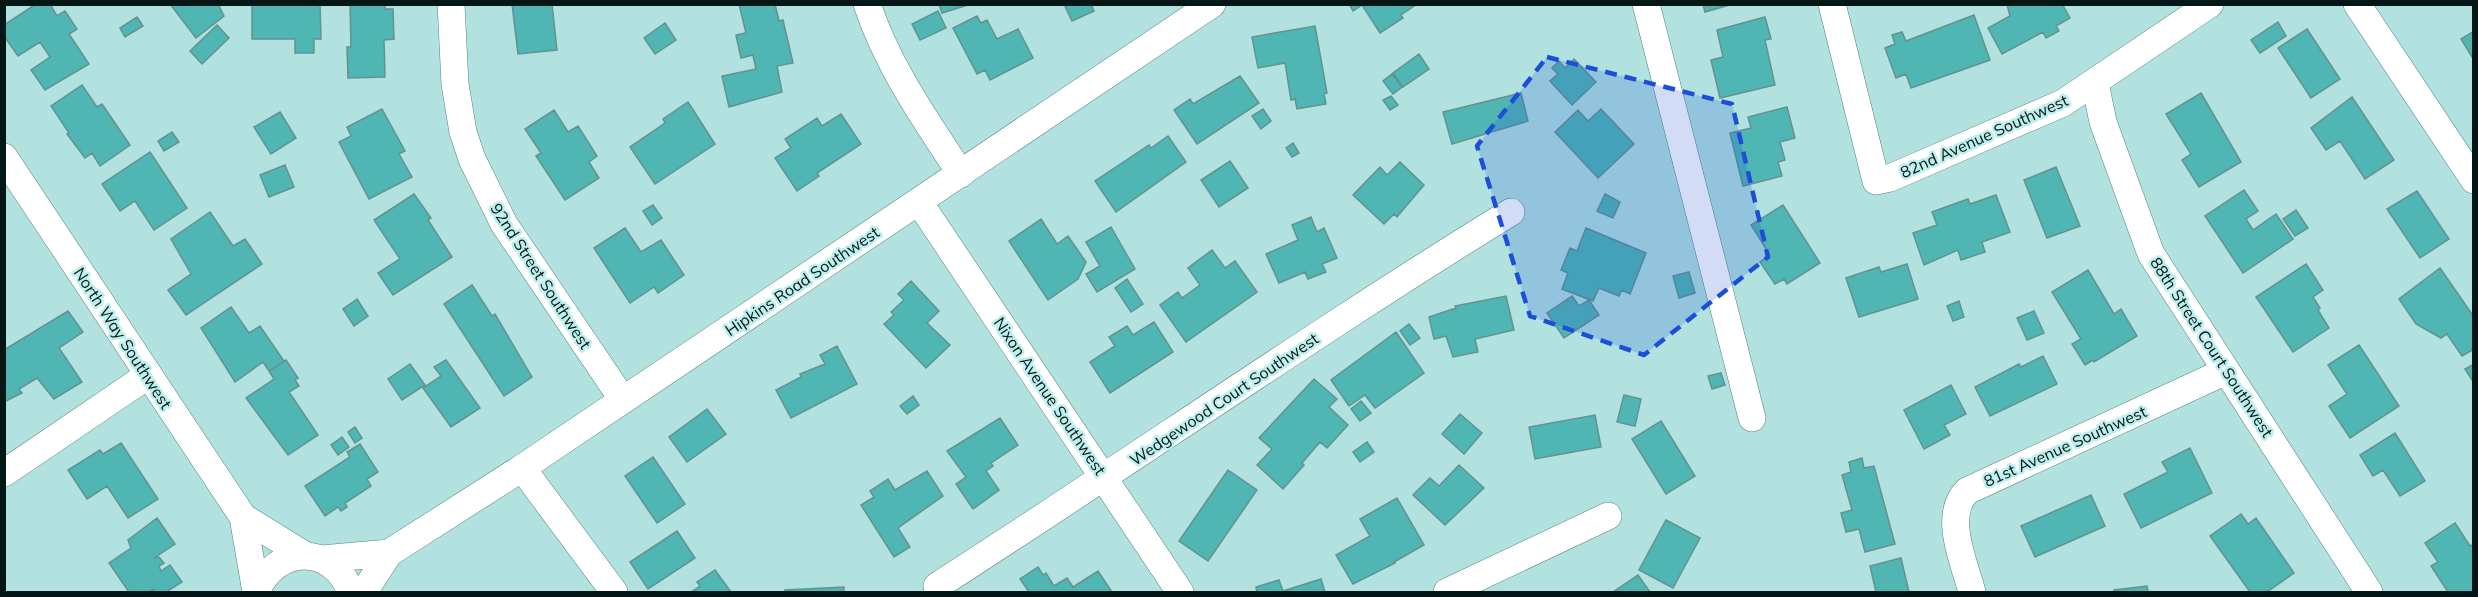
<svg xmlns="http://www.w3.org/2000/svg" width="2478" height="597" font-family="Mulish,sans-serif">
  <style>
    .building { fill: #4fb6b3; stroke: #639290; stroke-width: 1.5 }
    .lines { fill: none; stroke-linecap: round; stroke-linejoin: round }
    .minor-casing { stroke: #548381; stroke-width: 28 }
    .minor { stroke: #fff; stroke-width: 27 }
    .marked { fill: #1d4ed8; fill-opacity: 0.2; stroke: #1d4ed8; stroke-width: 4.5; stroke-dasharray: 12 8; stroke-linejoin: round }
    .labels { text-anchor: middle; stroke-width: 5; stroke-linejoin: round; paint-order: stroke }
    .street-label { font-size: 16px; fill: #041616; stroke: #beefed }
  </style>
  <rect width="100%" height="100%" fill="#b1e2e0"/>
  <path class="building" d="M36 4H50L57 16 65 11 77 29 69 34 89 64 45 90 31 70 50 57 40 42 18 56 4 36V25Z
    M170 4H218L224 16 196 38Z
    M252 4H320L321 39H314V53H295V39H252Z
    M350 4H385V9H393L394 39 384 40 385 77 348 78 347 47H351Z
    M512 4H552L557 50 518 54Z
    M739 4H775L779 21 783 20 793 63 777 66 782 92 729 107 722 76 756 69 753 55 741 58 736 35 746 33Z
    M939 4H971L942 13Z
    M1064 4H1091L1094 11 1072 21Z
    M1349 4H1417L1401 15 1403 18 1380 33 1362 5 1353 11Z
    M1703 4H1733L1705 12Z
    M2007 4H2062L2070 18 2056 26 2059 31 2046 38 2043 32 2002 54 1988 28 2010 16Z
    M938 11 946 28 920 40 912 24Z
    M1974 15 1990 60 1911 88 1906 74 1896 78 1885 48 1895 44 1892 35 1902 32 1906 41Z
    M977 16 981 23 987 20 997 39 1018 29 1033 58 990 80 985 70 977 74 953 28Z
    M137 17 143 26 125 37 120 28Z
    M1765 17 1771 39 1765 40 1775 85 1720 98 1711 60 1723 57 1717 30Z
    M2278 22 2286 36 2260 53 2251 40Z
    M665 23 676 40 655 54 644 38Z
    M217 25 229 38 202 64 190 51Z
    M1315 26 1327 93 1324 94 1326 104 1297 109 1295 99 1291 100 1285 63 1258 68 1252 37Z
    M2307 29 2340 79 2311 98 2278 48Z
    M2474 31V60L2461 39Z
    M1419 54 1429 69 1403 87 1393 73Z
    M1574 59 1596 82 1572 105 1550 81 1558 74 1552 68 1559 61 1565 68Z
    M1392 74 1402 87 1393 94 1383 81Z
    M1240 76 1259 103 1197 144 1174 110 1190 99 1193 104Z
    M82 85 97 107 102 104 130 145 100 166 92 153 85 158 67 134 69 133 51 106Z
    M1521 93 1528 121 1452 144 1443 112Z
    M2201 93 2241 162 2199 187 2182 160 2191 154 2166 114Z
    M1391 96 1398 105 1390 110 1383 100Z
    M2352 97 2394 160 2365 179 2340 141 2326 150 2311 128Z
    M688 102 715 144 655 184 630 147 665 123 663 119Z
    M1787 107 1795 138 1780 142 1785 160 1778 162 1782 176 1743 186 1730 133 1751 128 1748 117Z
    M382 109 405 151 399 154 412 177 369 199 339 142 351 136 347 127Z
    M1263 109 1271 121 1261 129 1252 116Z
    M1601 109 1634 144 1598 178 1555 132 1578 110 1588 121Z
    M554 110 568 132 578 126 597 156 589 162 599 178 565 200 536 156 541 153 525 129Z
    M280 112 296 138 271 154 254 127Z
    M841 114 861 144 817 173 819 176 797 191 775 158 791 148 785 139 817 118 822 126Z
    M172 132 179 142 164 151 158 141Z
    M1168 136 1186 162 1116 212 1095 181 1149 145 1151 148Z
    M1293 143 1299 153 1292 157 1286 148Z
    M150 152 187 208 154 230 135 201 120 211 102 184Z
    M1230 161 1248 188 1219 207 1201 180Z
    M1400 162 1424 185 1397 217 1394 214 1384 224 1353 195 1380 167 1387 175Z
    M285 165 294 187 269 197 260 175Z
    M2056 167 2080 226 2047 238 2024 180Z
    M2244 190 2258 211 2246 219 2253 230 2276 214 2293 239 2243 273 2205 216Z
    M2417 191 2449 239 2420 258 2387 209Z
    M414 194 431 218 428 220 452 257 393 295 378 273 400 259 374 220Z
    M1605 194 1620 202 1613 218 1597 211Z
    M1996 195 2010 232 1982 242 1985 252 1961 260 1958 250 1924 265 1913 233 1937 225 1932 212 1968 199 1970 204Z
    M653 205 662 218 652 225 643 211Z
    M1783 205 1820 263 1787 284 1784 279 1775 284 1760 262 1770 255 1751 225Z
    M2296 210 2308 228 2295 236 2283 219Z
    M210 212 233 246 245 239 262 264 186 315 168 290 191 274 171 239Z
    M1311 217 1317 232 1324 228 1337 258 1322 264 1326 272 1308 279 1305 272 1279 283 1266 254 1298 240 1292 225Z
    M1041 219 1057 244 1068 236 1086 262 1078 279 1048 300 1009 241Z
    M1111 227 1135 269 1097 292 1086 274 1100 266 1086 242Z
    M625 228 641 252 661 240 684 275 658 293 654 287 630 303 594 248Z
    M1586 228 1646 253 1630 294 1622 290 1619 296 1599 288 1593 301 1562 289 1568 273 1561 270 1570 248 1577 251Z
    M1212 250 1225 268 1235 261 1257 292 1186 342 1160 305 1178 292 1182 298 1200 285 1188 268Z
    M1907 264 1918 299 1859 317 1846 278 1879 267 1881 272Z
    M2306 264 2323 290 2313 297 2320 308 2318 310 2329 328 2293 352 2256 297Z
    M2440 268 2474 317V349L2462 356 2447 334 2441 338 2416 324 2399 299Z
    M2088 270 2114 314 2121 309 2137 336 2094 362 2093 360 2085 365 2072 344 2081 339 2052 292Z
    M1689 272 1695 293 1679 298 1673 276Z
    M1127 279 1143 304 1131 312 1115 288Z
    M911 281 939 311 927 323 950 345 926 368 884 324 894 315 891 312 904 300 898 294Z
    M472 285 492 316 495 314 532 377 504 396 444 304Z
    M1506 296 1514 330 1475 339 1478 352 1453 357 1446 336 1434 339 1429 317 1456 308 1455 306Z
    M1572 296 1579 306 1589 300 1599 315 1564 338 1547 313Z
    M357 299 368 316 354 326 343 309Z
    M1959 301 1964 317 1953 321 1947 306Z
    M231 307 249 333 260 326 284 361 269 371 263 362 235 382 201 328Z
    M68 311 83 332 59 348 82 382 54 399 37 378 19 389 22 393 4 402V350Z
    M2034 311 2044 333 2027 340 2017 318Z
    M1154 322 1173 352 1110 393 1090 362 1115 346 1109 337 1127 326 1133 335Z
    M1409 324 1420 338 1410 345 1400 331Z
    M1396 332 1424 373 1375 408 1365 395 1349 406 1331 380Z
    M2359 345 2399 406 2350 438 2329 406 2347 394 2328 365Z
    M837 346 857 384 791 418 776 390 801 377 800 374 825 364 820 355Z
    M2043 356 2057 384 1990 416 1975 387 2019 364 2021 367Z
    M286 360 298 378 295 380 299 386 289 392 318 435 288 455 246 398 274 379 269 371Z
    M446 360 480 408 451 427 423 388 441 376 434 367Z
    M410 364 425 385 402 400 388 379Z
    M2474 364V383L2465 369Z
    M1721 373 1725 385 1712 389 1708 376Z
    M1314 379 1337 399 1329 407 1348 425 1327 448 1320 442 1302 463 1304 465 1283 489 1257 465 1272 449 1259 438Z
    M1951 385 1966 414 1944 425 1950 435 1924 449 1904 410Z
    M1624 395 1641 399 1635 426 1617 422Z
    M913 396 919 405 907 414 900 406Z
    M1361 401 1371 413 1360 421 1351 409Z
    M707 409 726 434 687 462 669 437Z
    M1460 414 1482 433 1464 454 1442 434Z
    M1595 415 1601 447 1535 459 1529 427Z
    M1000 418 1018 445 991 463 993 466 986 471 999 490 973 509 956 484 966 477 947 451Z
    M1661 421 1695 476 1666 494 1632 439Z
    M355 427 362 438 355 443 348 432Z
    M2395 433 2425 481 2400 496 2383 470 2373 476 2360 455Z
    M342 437 349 447 338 455 331 445Z
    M1367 442 1374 452 1360 462 1353 452Z
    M121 443 158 499 128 518 107 486 87 499 68 470 100 450 103 454Z
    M360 444 378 472 367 479 371 486 345 503 347 507 341 511 338 507 325 516 305 486 350 457 347 452Z
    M2190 448 2212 493 2141 528 2124 494 2168 472 2162 462Z
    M653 457 685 504 657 523 625 476Z
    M1862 458 1864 468 1874 466 1895 544 1865 552 1859 529 1846 532 1841 513 1852 510 1842 475 1851 472 1849 462Z
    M1459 465 1484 488 1445 525 1413 495 1430 478 1439 486Z
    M1228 470 1257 490 1208 561 1179 541Z
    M927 471 943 496 898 528 910 547 894 557 861 505 874 497 870 491 888 479 895 490Z
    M2091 495 2105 526 2035 557 2021 526Z
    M1397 498 1424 545 1394 562 1395 563 1353 584 1336 555 1370 536 1360 519Z
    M2241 514 2248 524 2256 518 2294 573 2267 592H2250L2210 536Z
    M157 518 175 544 154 558 159 557 164 563 159 566 161 571 170 565 182 582 166 592H155L153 589 149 592H129L109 563 131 548 128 540Z
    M1666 520 1700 538 1673 588 1639 570Z
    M2455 523 2470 546 2474 544V591L2471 592H2448L2431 566 2438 562 2425 543Z
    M677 531 695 558 648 589 630 562Z
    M1901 558 1909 592H1876L1870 566Z
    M1038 567 1043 575 1046 573 1054 586 1067 578 1073 587 1098 571 1112 592H1029L1020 579Z
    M715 570 731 592H691L700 586 697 582Z
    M1638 575 1650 592H1613Z
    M1321 579 1325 592H1257L1256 587 1279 580 1283 591Z
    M2147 586 2148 592H2114V590Z
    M844 587V592H785V590Z"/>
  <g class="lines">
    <defs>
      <path id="minor" d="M451 4 455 84 463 132 472 159 504 224 623 400
        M867 4C888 67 925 119 961 174
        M1646 4 1752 418
        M1832 4 1876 181 1890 178 2063 103 2210 4
        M2357 4 2474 180
        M2095 83 2103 122 2151 254 2369 592
        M4 157 243 517 306 556
        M919 202 1180 592
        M522 468 614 592
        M4 473 147 376
        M243 517 256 592
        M322 559 389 553
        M937 586C1129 463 1316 332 1511 212
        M256 592C276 545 332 543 351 592
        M364 592 389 553 522 468 1212 4
        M1447 592 1608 516
        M1972 592C1965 564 1942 516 1967 491L2226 371"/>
    </defs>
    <use href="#minor" class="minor-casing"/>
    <use href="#minor" class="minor"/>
  </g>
  <path class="marked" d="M1547 57 1732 104 1768 257 1644 355 1530 316 1477 146Z"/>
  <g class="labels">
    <g class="street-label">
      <text transform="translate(1984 136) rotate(-24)" y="6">82nd Avenue Southwest</text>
      <text transform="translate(541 276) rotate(57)" y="6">92nd Street Southwest</text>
      <text transform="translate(802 281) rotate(-34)" y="6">Hipkins Road Southwest</text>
      <text transform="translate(123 338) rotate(57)" y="6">North Way Southwest</text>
      <text transform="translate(2212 347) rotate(57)" y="6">88th Street Court Southwest</text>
      <text transform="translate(1050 396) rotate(56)" y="6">Nixon Avenue Southwest</text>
      <text transform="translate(1224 399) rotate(-34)" y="6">Wedgewood Court Southwest</text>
      <text transform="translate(2065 446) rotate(-24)" y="6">81st Avenue Southwest</text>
    </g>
  </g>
  <rect width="2478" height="597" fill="none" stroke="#041616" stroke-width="12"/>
</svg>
